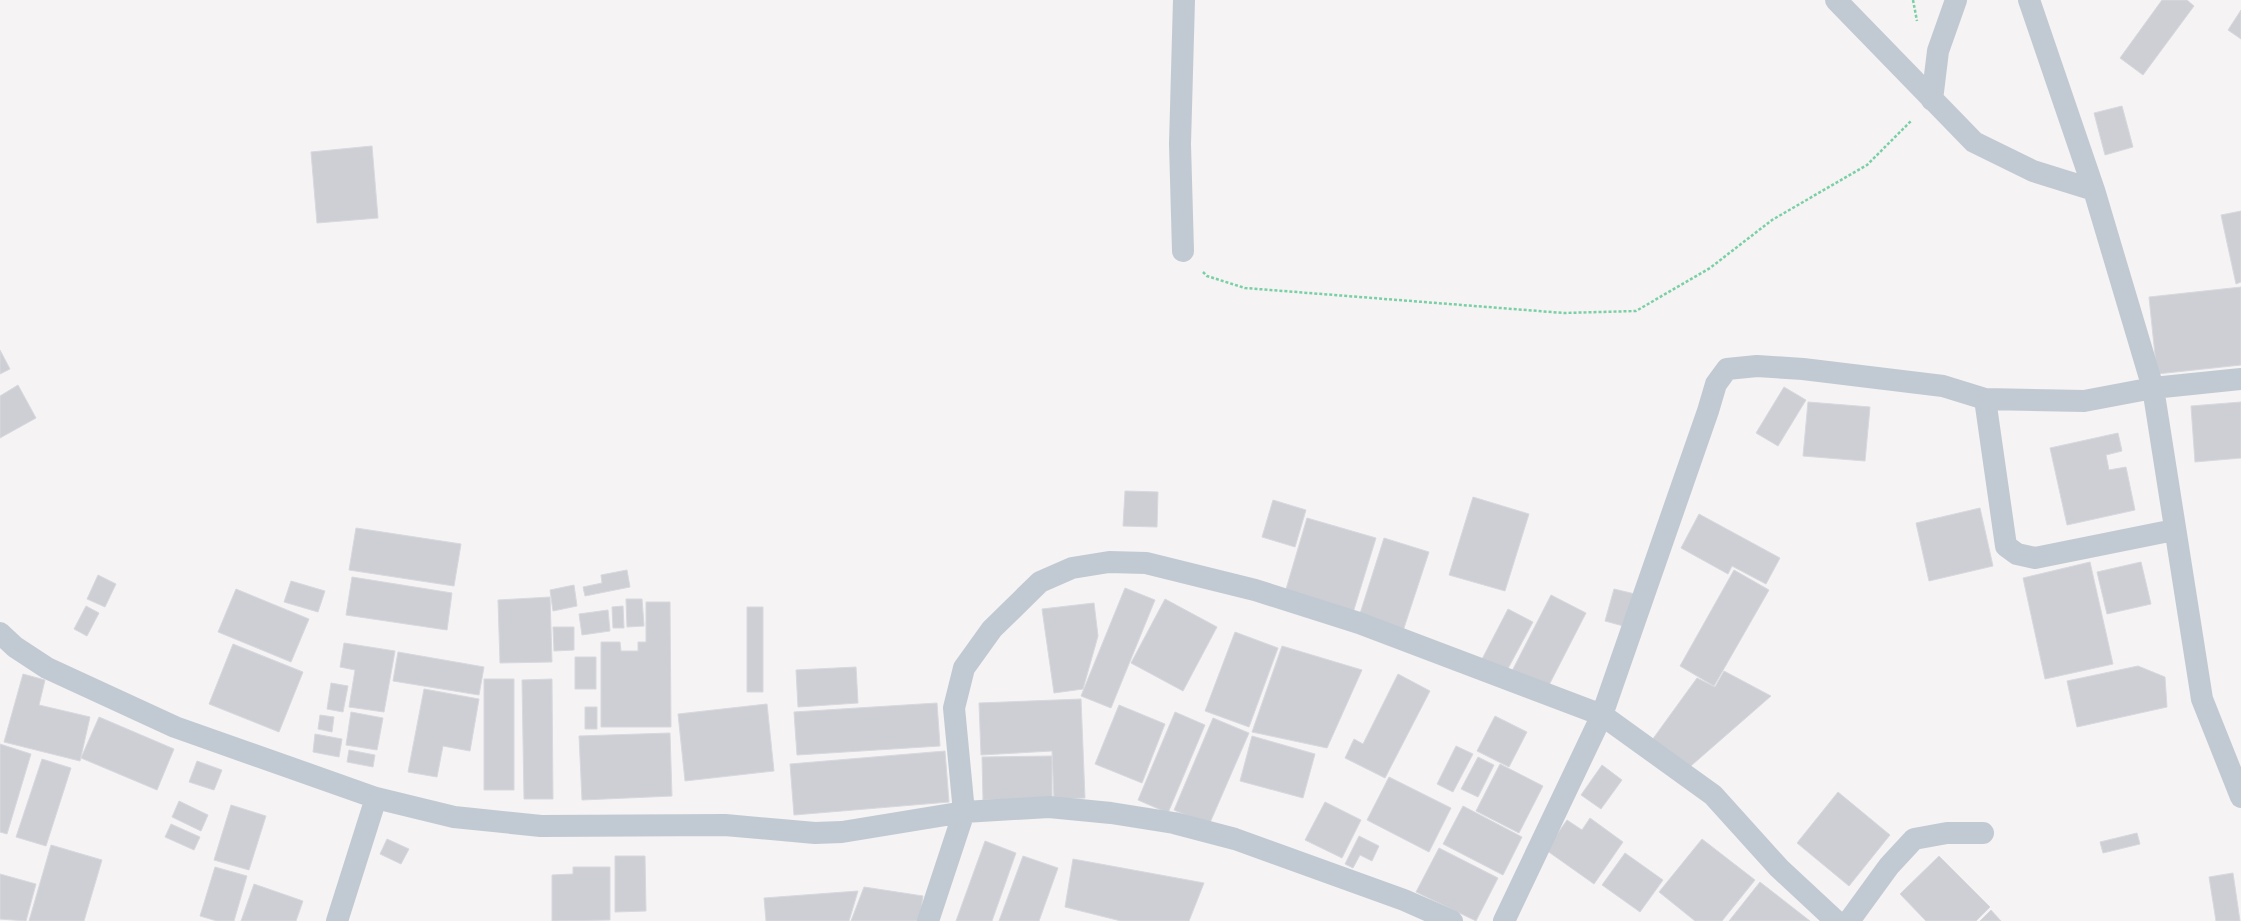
<svg xmlns="http://www.w3.org/2000/svg" width="2241" height="921" font-family="'Fira Sans',sans-serif">
  <style>
    .building { fill: #cdcfd5; stroke: #d7d9de }
    .lines { fill: none; stroke-linecap: round; stroke-linejoin: round }
    .path { stroke: #7ad0a6; stroke-width: 2.5; stroke-dasharray: 3 2; stroke-linecap: butt }
    .minor { stroke: #c1cad2; stroke-width: 22 }
  </style>
  <rect width="100%" height="100%" fill="#f5f3f3"/>
  <path class="building" d="M2162 0H2187L2194 6 2143 75 2120 58Z
    M2241 10V39L2228 30Z
    M2122 106 2133 147 2105 155 2094 113Z
    M372 146 378 218 317 223 311 152Z
    M2241 211V282L2236 284 2221 215Z
    M2241 287V365L2157 374 2149 297Z
    M0 350 10 369 0 374Z
    M18 385 36 418 0 438V396Z
    M1784 387 1806 400 1778 446 1756 433Z
    M1808 402 1870 407 1865 461 1803 456Z
    M2241 402V458L2195 462 2191 406Z
    M2118 433 2122 451 2106 455 2109 470 2126 467 2135 510 2067 525 2050 448Z
    M1125 491 1158 492 1157 527 1123 526Z
    M1473 497 1529 514 1505 591 1449 575Z
    M1273 500 1306 510 1295 547 1262 537Z
    M1980 508 1993 566 1929 581 1916 523Z
    M1699 514 1780 558 1766 584 1732 566 1728 574 1681 548Z
    M1307 518 1376 538 1352 616 1284 596Z
    M356 528 461 544 454 586 349 570Z
    M1384 538 1429 552 1402 634 1358 620Z
    M2090 562 2113 664 2045 679 2023 578Z
    M2141 562 2151 604 2107 614 2097 572Z
    M627 570 630 587 585 596 583 587 602 583 601 575Z
    M1734 570 1769 590 1714 686 1680 666Z
    M98 575 116 584 105 607 87 599Z
    M352 577 452 593 447 630 346 615Z
    M291 581 325 591 318 612 284 602Z
    M574 585 577 606 553 611 550 590Z
    M1125 588 1155 600 1111 708 1081 696Z
    M236 589 309 619 291 662 218 632Z
    M1614 589 1635 594 1627 627 1605 621Z
    M1551 595 1586 613 1547 689 1512 671Z
    M550 597 552 662 500 663 498 600Z
    M626 599H642L644 626 627 627Z
    M1165 599 1217 627 1183 691 1131 663Z
    M646 602H670L671 727H601V642H620L621 651H638V642H646Z
    M1094 603 1098 636 1083 689 1054 693 1042 609Z
    M86 606 99 613 87 636 74 629Z
    M623 606 624 628H613L612 607Z
    M747 607H763V692H747Z
    M1508 609 1533 622 1504 676 1480 663Z
    M608 610 610 631 582 635 579 614Z
    M553 627H574V650L554 651Z
    M1235 632 1278 648 1249 727 1205 711Z
    M344 643 395 651 384 712 349 707 355 670 340 667Z
    M233 644 303 672 279 732 209 704Z
    M1282 646 1362 670 1327 748 1252 732Z
    M398 652 484 667 479 695 393 681Z
    M575 657H596V689H575Z
    M2138 666 2165 677 2167 707 2077 727 2067 681Z
    M856 667 858 703 798 707 796 670Z
    M1724 671 1771 696 1684 772 1647 747 1697 678 1715 687Z
    M23 674 45 680 39 705 90 717 80 761 4 742Z
    M1398 674 1430 691 1385 778 1345 758 1354 739 1363 744Z
    M484 679H514V790H484Z
    M552 679 553 799H524L522 680Z
    M331 683 348 686 343 712 327 709Z
    M424 689 479 699 470 751 443 746 437 777 408 772Z
    M1081 699 1085 798 1054 799 1052 751 981 755 979 703Z
    M937 703 940 746 797 755 794 712Z
    M767 704 774 771 685 781 678 714Z
    M1119 705 1165 724 1142 783 1095 764Z
    M585 707H597V729H585Z
    M351 712 383 718 377 750 346 745Z
    M1175 712 1205 725 1168 813 1138 800Z
    M320 715 334 717 332 732 318 729Z
    M1495 716 1527 732 1509 767 1477 751Z
    M99 717 174 749 157 790 81 758Z
    M1213 718 1249 733 1209 825 1174 810Z
    M670 733 672 796 582 800 579 736Z
    M315 734 342 739 339 757 313 752Z
    M1252 736 1315 754 1303 798 1240 781Z
    M0 744 31 754 7 834 0 832Z
    M1456 746 1473 754 1453 792 1437 784Z
    M349 750 375 755 373 767 347 762Z
    M945 751 949 802 794 815 790 764Z
    M1052 756V798L983 800 982 757Z
    M1478 757 1494 765 1478 797 1461 789Z
    M42 759 71 768 46 846 16 837Z
    M197 761 222 770 214 790 189 782Z
    M1500 764 1543 786 1519 833 1476 811Z
    M1602 765 1622 780 1601 809 1581 795Z
    M1389 777 1451 808 1429 852 1367 820Z
    M1838 792 1890 835 1849 886 1797 843Z
    M179 801 208 815 201 831 172 817Z
    M1325 802 1361 820 1342 858 1305 840Z
    M231 805 266 816 249 870 214 860Z
    M1463 806 1522 837 1503 875 1443 844Z
    M1590 818 1623 842 1594 884 1546 850 1567 820 1582 830Z
    M171 824 200 837 194 850 165 837Z
    M2137 833 2140 844 2103 853 2100 842Z
    M1359 836 1379 846 1372 861 1360 855 1353 868 1345 864Z
    M387 839 409 849 401 864 380 854Z
    M1702 839 1755 880 1722 921H1695L1659 892Z
    M985 841 1016 853 992 921H956Z
    M51 845 102 860 84 921H29Z
    M1439 848 1498 878 1476 921 1416 892Z
    M1625 853 1663 880 1640 912 1602 885Z
    M615 856H645L646 911 615 912Z
    M1023 856 1058 868 1039 921H999Z
    M1939 856 1990 907 1976 921H1926L1900 894Z
    M1073 859 1204 883 1189 921H1121L1065 907Z
    M215 867 247 876 234 921H217L200 916Z
    M573 867H610V920L552 921V875L573 874Z
    M2233 873 2240 921H2216L2209 877Z
    M0 874 36 884 26 921 0 919Z
    M1760 882 1810 921H1729Z
    M254 884 303 901 296 921H241Z
    M864 887 923 896 919 921H851Z
    M858 891 849 921H766L764 898Z
    M1991 910 2001 921H1980Z"/>
  <g class="lines">
    <path class="path" d="M1913 0 1917 21
      M1203 272 1207 276 1245 288 1564 313 1636 311 1710 268 1772 220 1867 165 1912 120"/>
    <path class="minor" d="M1836 0 1974 142 2033 171 2094 190
      M2029 0 2094 190 2153 388 2202 699 2241 797
      M1932 100 1938 51 1956 0
      M1183 251 1180 144 1184 0
      M1985 399 2006 546 2017 554 2035 558 2174 530
      M0 633 15 647 47 668 175 727 376 798 454 817 541 826 725 825 815 833 842 832 964 812 1049 807 1111 813 1174 823 1235 839 1404 900 1452 921
      M337 921 376 798
      M928 921 964 812 954 708 964 668 992 629 1040 582 1072 568 1109 562 1146 563 1255 590 1359 623 1602 715 1713 795 1779 868 1836 921
      M1504 921 1602 715 1708 411 1716 384 1727 369 1757 366 1803 369 1943 386 1985 399 2084 401 2153 388 2241 379
      M1849 921 1889 866 1914 839 1947 833H1983"/>
  </g>
</svg>
